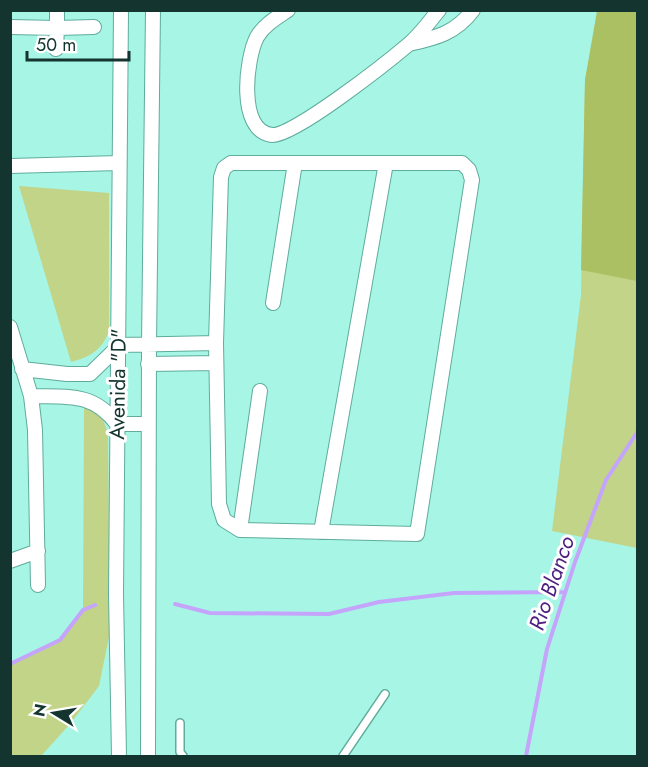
<svg xmlns="http://www.w3.org/2000/svg" width="648" height="767" font-family="Jost,sans-serif">
  <style>
    .green { fill: #c1d488 }
    .forest { fill: #abc062 }
    .lines { fill: none; stroke-linecap: round; stroke-linejoin: round }
    .stream { stroke: #c4a5fb; stroke-width: 4 }
    .lane-casing { stroke: #5fac9d; stroke-width: 10 }
    .street-casing { stroke: #5fac9d; stroke-width: 16 }
    .lane { stroke: #fff; stroke-width: 7 }
    .street { stroke: #fff; stroke-width: 14 }
    .labels { text-anchor: middle; stroke-width: 6; stroke-linejoin: round; paint-order: stroke }
    .street-label { font-size: 21px; fill: #14352f; stroke: #fff }
    .water-label { font-size: 22px; font-style: italic; fill: #4d2081; stroke: #fff }
  </style>
  <rect width="100%" height="100%" fill="#a7f5e5"/>
  <path class="green" d="M599 11H637V548L552 531 581 295 585 79Z
    M19 186 109 193V331C102 350 90 357 71 362Z
    M84 406 102 417 108 433 110 632 99 686 70 724 41 756H11L10 664 60 640 83 610Z"/>
  <path class="forest" d="M597 11H637V281L581 270 585 80Z"/>
  <g class="lines">
    <path class="stream" d="M175 604 210 613 329 614 379 602 454 593 565 592
      M10 664 60 640 83 610 95 605
      M526 756 547 649 575 562 606 480 638 431"/>
    <defs>
      <path id="lane" d="M180 723V752L183 756
        M343 756 385 694"/>
      <path id="street" d="M288 10C276 18 264 25 257 37 246 58 237 131 272 135 293 137 389 61 409 44 420 35 429 22 439 10
        M10 27 57 28V10
        M409 44C436 38 456 33 473 10
        M56 49 57 28 94 27
        M231 163H462L469 170 472 180 417 534 240 530 224 520 219 504 216 343 221 177 224 168Z
        M10 166 119 163
        M273 303 295 163
        M10 327 31 396 35 430 38 585
        M148 364 216 363
        M22 369 67 374H90L120 345 216 343
        M31 396C68 397 93 392 117 424H148
        M240 530 260 391
        M321 532 386 163
        M10 561 38 551
        M119 756 116 594 121 10
        M148 756 149 345 153 10"/>
    </defs>
    <use href="#lane" class="lane-casing"/>
    <use href="#street" class="street-casing"/>
    <use href="#lane" class="lane"/>
    <use href="#street" class="street"/>
  </g>
  <g class="labels">
    <g class="street-label">
      <text transform="translate(118 384) rotate(-89)" y="7">Avenida "D"</text>
    </g>
    <g class="water-label">
      <text transform="translate(551 583) rotate(-71)" y="8">Rio Blanco</text>
    </g>
  </g>
  <rect width="648" height="767" fill="none" stroke="#14352f" stroke-width="24"/>
  <g transform="translate(54 713) rotate(281)" stroke="#ffffff" stroke-width="4.5" paint-order="stroke">
  <path d="M0-4.5L10 22L0 15L-10 22Z" fill="#14352f"/>
  <text y="-9" font-size="16" font-weight="bold" text-anchor="middle" fill="#14352f">N</text>
  </g>
  <path d="M27 51v9h102v-9" fill="none" stroke="#14352f" stroke-width="3"/>
  <text x="36" y="51" font-size="18" fill="#14352f" stroke="#ffffff" stroke-width="4.5" paint-order="stroke">50 m</text>
</svg>
